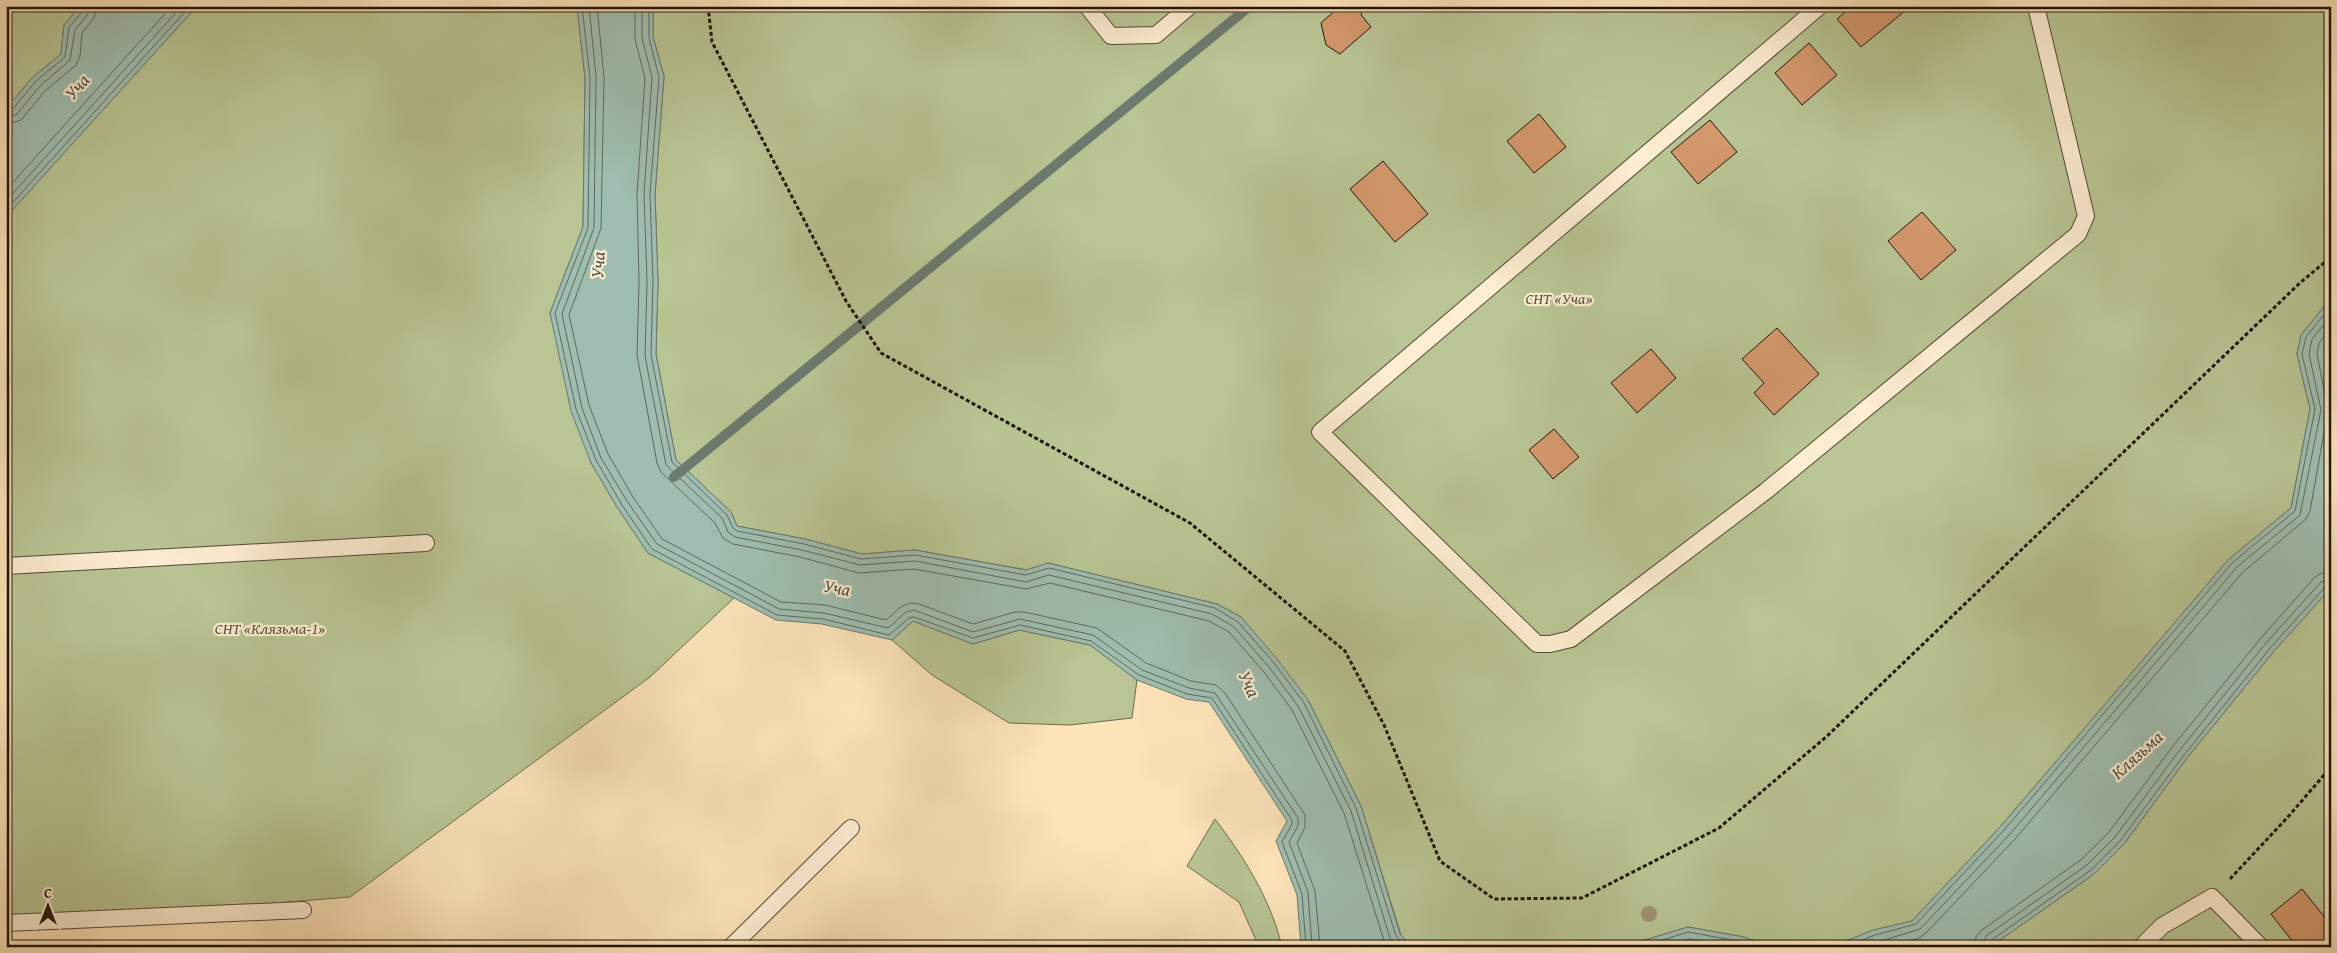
<svg xmlns="http://www.w3.org/2000/svg" width="2337" height="953" font-family="'Gentium Book Plus',serif">
  <style>
    .green { fill: #b9c594; stroke: #6c6c50 }
    .water { fill: #9fbeb0; stroke: #6c7a6f }
    .lines { fill: none; stroke-linecap: round; stroke-linejoin: round }
    .shore { stroke: #5f695e; stroke-width: 1 }
    .stream { stroke: #6c7a6f; stroke-width: 10 }
    .building { fill: #d3986b; stroke: #1f140d }
    .lane-casing { stroke: #564838; stroke-width: 18 }
    .path { stroke: #1f140d; stroke-width: 3; stroke-dasharray: 4 2.5; stroke-linecap: butt }
    .lane { stroke: #fdedd1; stroke-width: 16 }
    .tree { fill: #a09374 }
    .labels { text-anchor: middle; stroke-width: 4.5; stroke-linejoin: round; paint-order: stroke }
    .park-label { font-size: 16px; font-style: italic; fill: #55523c; stroke: #fdedd1 }
    .water-label { font-size: 18px; font-style: italic; fill: #4c5046; stroke: #fdedd1 }
  </style>
  <rect width="100%" height="100%" fill="#fce3b8"/>
  <filter id="stains"><feTurbulence type="fractalNoise" baseFrequency=".004" numOctaves="4"/><feColorMatrix values="0 0 0 0 .2 0 0 0 0 .09 0 0 0 0 .02 0 0 0 .5 -.17"/></filter>
  <radialGradient id="worn" r=".72"><stop offset=".6" stop-color="#630" stop-opacity="0"/><stop offset="1" stop-color="#630" stop-opacity=".3"/></radialGradient>
  <path class="green" d="M6 6H80L64 25 61 54 32 78 6 109Z
    M197 6H577L585 78 583 227 550 313 591 463 617 507 648 553 734 598 650 677 350 897 6 925V217Z
    M653 6H2331V298L2301 335 2297 354 2310 409 2291 508 2229 559 2001 826 1912 921 1873 931 1831 947H1770L1744 937 1688 927 1622 947H1412L1401 935 1361 806 1308 700 1241 617 1217 604 1048 563 1027 570 915 550 862 554 805 539 737 526 731 512 676 460 656 354 658 281 655 194 664 76 653 37Z
    M2331 588V947H1990L2094 874 2124 844 2187 758 2275 650Z
    M913 621 973 644 1019 630 1090 645 1137 680 1132 718 1070 725 1009 723 932 675 892 640Z
    M1215 819C1244 857 1271 900 1282 947H1259L1239 902 1187 866Z"/>
  <path class="water" d="M80 6H197L6 217V109L32 78 61 54 64 25Z
    M577 6H653V37L664 76 655 194 658 281 656 354 676 460 731 512 737 526 805 539 862 554 915 550 1026 570 1048 563 1217 604 1241 617 1278 660 1308 700 1361 806 1400 934 1412 947H1301L1297 895 1276 841 1287 821 1209 702 1186 699 1137 680 1090 645 1019 630 973 644 913 621 892 640 822 624 776 620 648 553 617 507 591 463 571 411 550 313 583 227 585 78Z
    M2331 298V588L2275 650 2187 758 2124 844 2094 874 1990 947H1831L1873 930 1912 921 2001 826 2229 559 2291 508 2310 409 2297 354 2301 335Z
    M1688 927 1744 937 1770 947H1622Z"/>
  <g class="lines">
    <path class="shore" d="M582 6 590 78 588 228 555 313 576 409 596 460 622 505 652 549 777 615 823 619 889 635 909 618 914 617 973 638 1020 625 1091 641 1139 675 1187 694 1212 698 1292 820V824L1282 842 1302 894 1306 947
      M589 6 596 77 594 228 562 314 582 408 601 458 627 501 657 544 779 609 824 613 888 628 906 612 914 610 973 632 1020 619 1093 635 1142 670 1189 688 1215 693 1298 818V826L1289 842 1308 892 1312 947
      M597 6 604 77 601 228 569 315 589 405 608 454 633 497 662 539 781 602 825 605 886 620 902 606 911 603 919 604 973 624 1015 612H1024L1097 628 1146 663 1191 681 1216 685 1225 693 1305 815V827L1297 843 1315 891 1320 947
      M635 6V39L645 78 637 194 639 281 637 355 657 463 661 472 715 523 723 538 733 544 800 557 859 573 914 569 1026 589 1050 583 1209 621 1229 632 1264 672 1292 710 1344 813 1386 947
      M642 6V38L652 77 644 194 647 281 645 356 666 465 722 518 728 532 735 537 802 550 860 565 915 561 1026 582 1049 575 1212 614 1234 627 1269 667 1298 706 1351 811 1390 938 1397 947
      M649 6V38L659 77 650 194 653 281 651 355 672 462 727 515 733 528 737 531 804 544 861 559 915 555 1026 575 1049 568 1215 608 1238 622 1274 663 1304 703 1356 808 1396 936 1405 947
      M6 112 12 110 36 81 65 57 69 27 83 11V6
      M6 118 16 115 40 86 70 60 75 30 88 14 90 6
      M6 125 21 120 45 91 76 65 80 56 82 33 94 18 97 6
      M6 190 172 6
      M6 201 182 6
      M6 210 190 6
      M1640 947 1688 932 1743 942 1755 947
      M1662 947 1689 939 1733 947
      M1845 947 1875 935 1916 924 2005 829 2232 563 2295 511 2315 409 2302 354 2306 337 2331 306
      M1862 947 1920 929 2010 834 2237 567 2300 515 2321 410 2309 354 2312 339 2331 316
      M1886 947 1917 939 1926 933 2015 839 2242 573 2306 519 2310 511 2328 410 2317 354 2319 343 2331 328
      M1974 947 1976 937 1982 930 2082 859 2109 832 2173 746 2261 638 2315 577 2322 573 2331 571
      M1982 947 1986 936 2087 865 2115 837 2179 751 2266 643 2321 582 2331 579
      M1988 947 1990 941 2091 870 2120 841 2184 755 2271 647 2325 587 2331 585"/>
    <path class="stream" d="M674 477 1250 6"/>
  </g>
  <path class="building" d="M1340 6H1359L1362 16 1371 27 1340 54 1326 45 1321 23Z
    M1852 6H1911L1861 47 1837 19Z
    M1809 43 1837 75 1802 105 1775 73Z
    M1539 114 1566 147 1534 173 1507 141Z
    M1710 120 1737 152 1698 184 1671 152Z
    M1383 161 1428 214 1395 242 1350 189Z
    M1922 212 1956 250 1921 280 1888 241Z
    M1777 328 1819 374 1774 415 1754 393 1764 383 1742 359Z
    M1651 349 1676 378 1637 413 1611 383Z
    M1554 429 1579 457 1553 479 1529 450Z
    M2302 889 2331 925V938L2319 947H2297L2271 914Z"/>
  <g class="lines">
    <defs>
      <path id="lane" d="M1087 6 1111 36 1156 35 1190 6
        M1820 6 1320 432 1537 644H1550L1571 639 1766 491 2078 234 2086 216 2036 6
        M6 566 426 543
        M6 923 303 910
        M731 947 851 828
        M2141 947 2162 926 2212 897 2261 947"/>
    </defs>
    <use href="#lane" class="lane-casing"/>
    <path class="path" d="M708 6 712 42 846 301 881 353 1190 523 1345 651 1384 725 1440 861 1494 899 1582 898 1719 828 1826 737 2301 282 2331 257
      M2230 879 2287 818 2331 767"/>
    <use href="#lane" class="lane"/>
  </g>
  <circle class="tree" cx="1649" cy="914" r="8"/>
  <g class="labels">
    <g class="park-label">
      <text x="1559" y="304">СНТ «Уча»</text>
      <text x="270" y="634">СНТ «Клязьма-1»</text>
    </g>
    <g class="water-label">
      <text transform="translate(77 87) rotate(-49)" y="6">Уча</text>
      <text transform="translate(598 265) rotate(-86)" y="6">Уча</text>
      <text transform="translate(837 588) rotate(10)" y="6">Уча</text>
      <text transform="translate(1249 684) rotate(65)" y="6">Уча</text>
      <text transform="translate(2137 755) rotate(-42)" y="6">Клязьма</text>
    </g>
  </g>
  <rect width="2337" height="953" fill="none" stroke="#fce3b8" stroke-width="25"/>
  <rect x="8" y="8" width="2322" height="938" fill="none" stroke="#1f140d" stroke-width="2.5"/>
  <rect x="12" y="12" width="2312" height="928" fill="none" stroke="#1f140d"/>
  <g transform="translate(48 906)" stroke="#fdedd1" stroke-width="4" paint-order="stroke">
  <path d="M0-4L9 19L0 12L-9 19Z" fill="#1f140d"/>
  <text y="-8" font-size="14" font-weight="bold" text-anchor="middle" fill="#1f140d">С</text>
  </g>
  <rect width="100%" height="100%" filter="url(#stains)"/>
  <rect width="100%" height="100%" fill="url(#worn)"/>
</svg>
